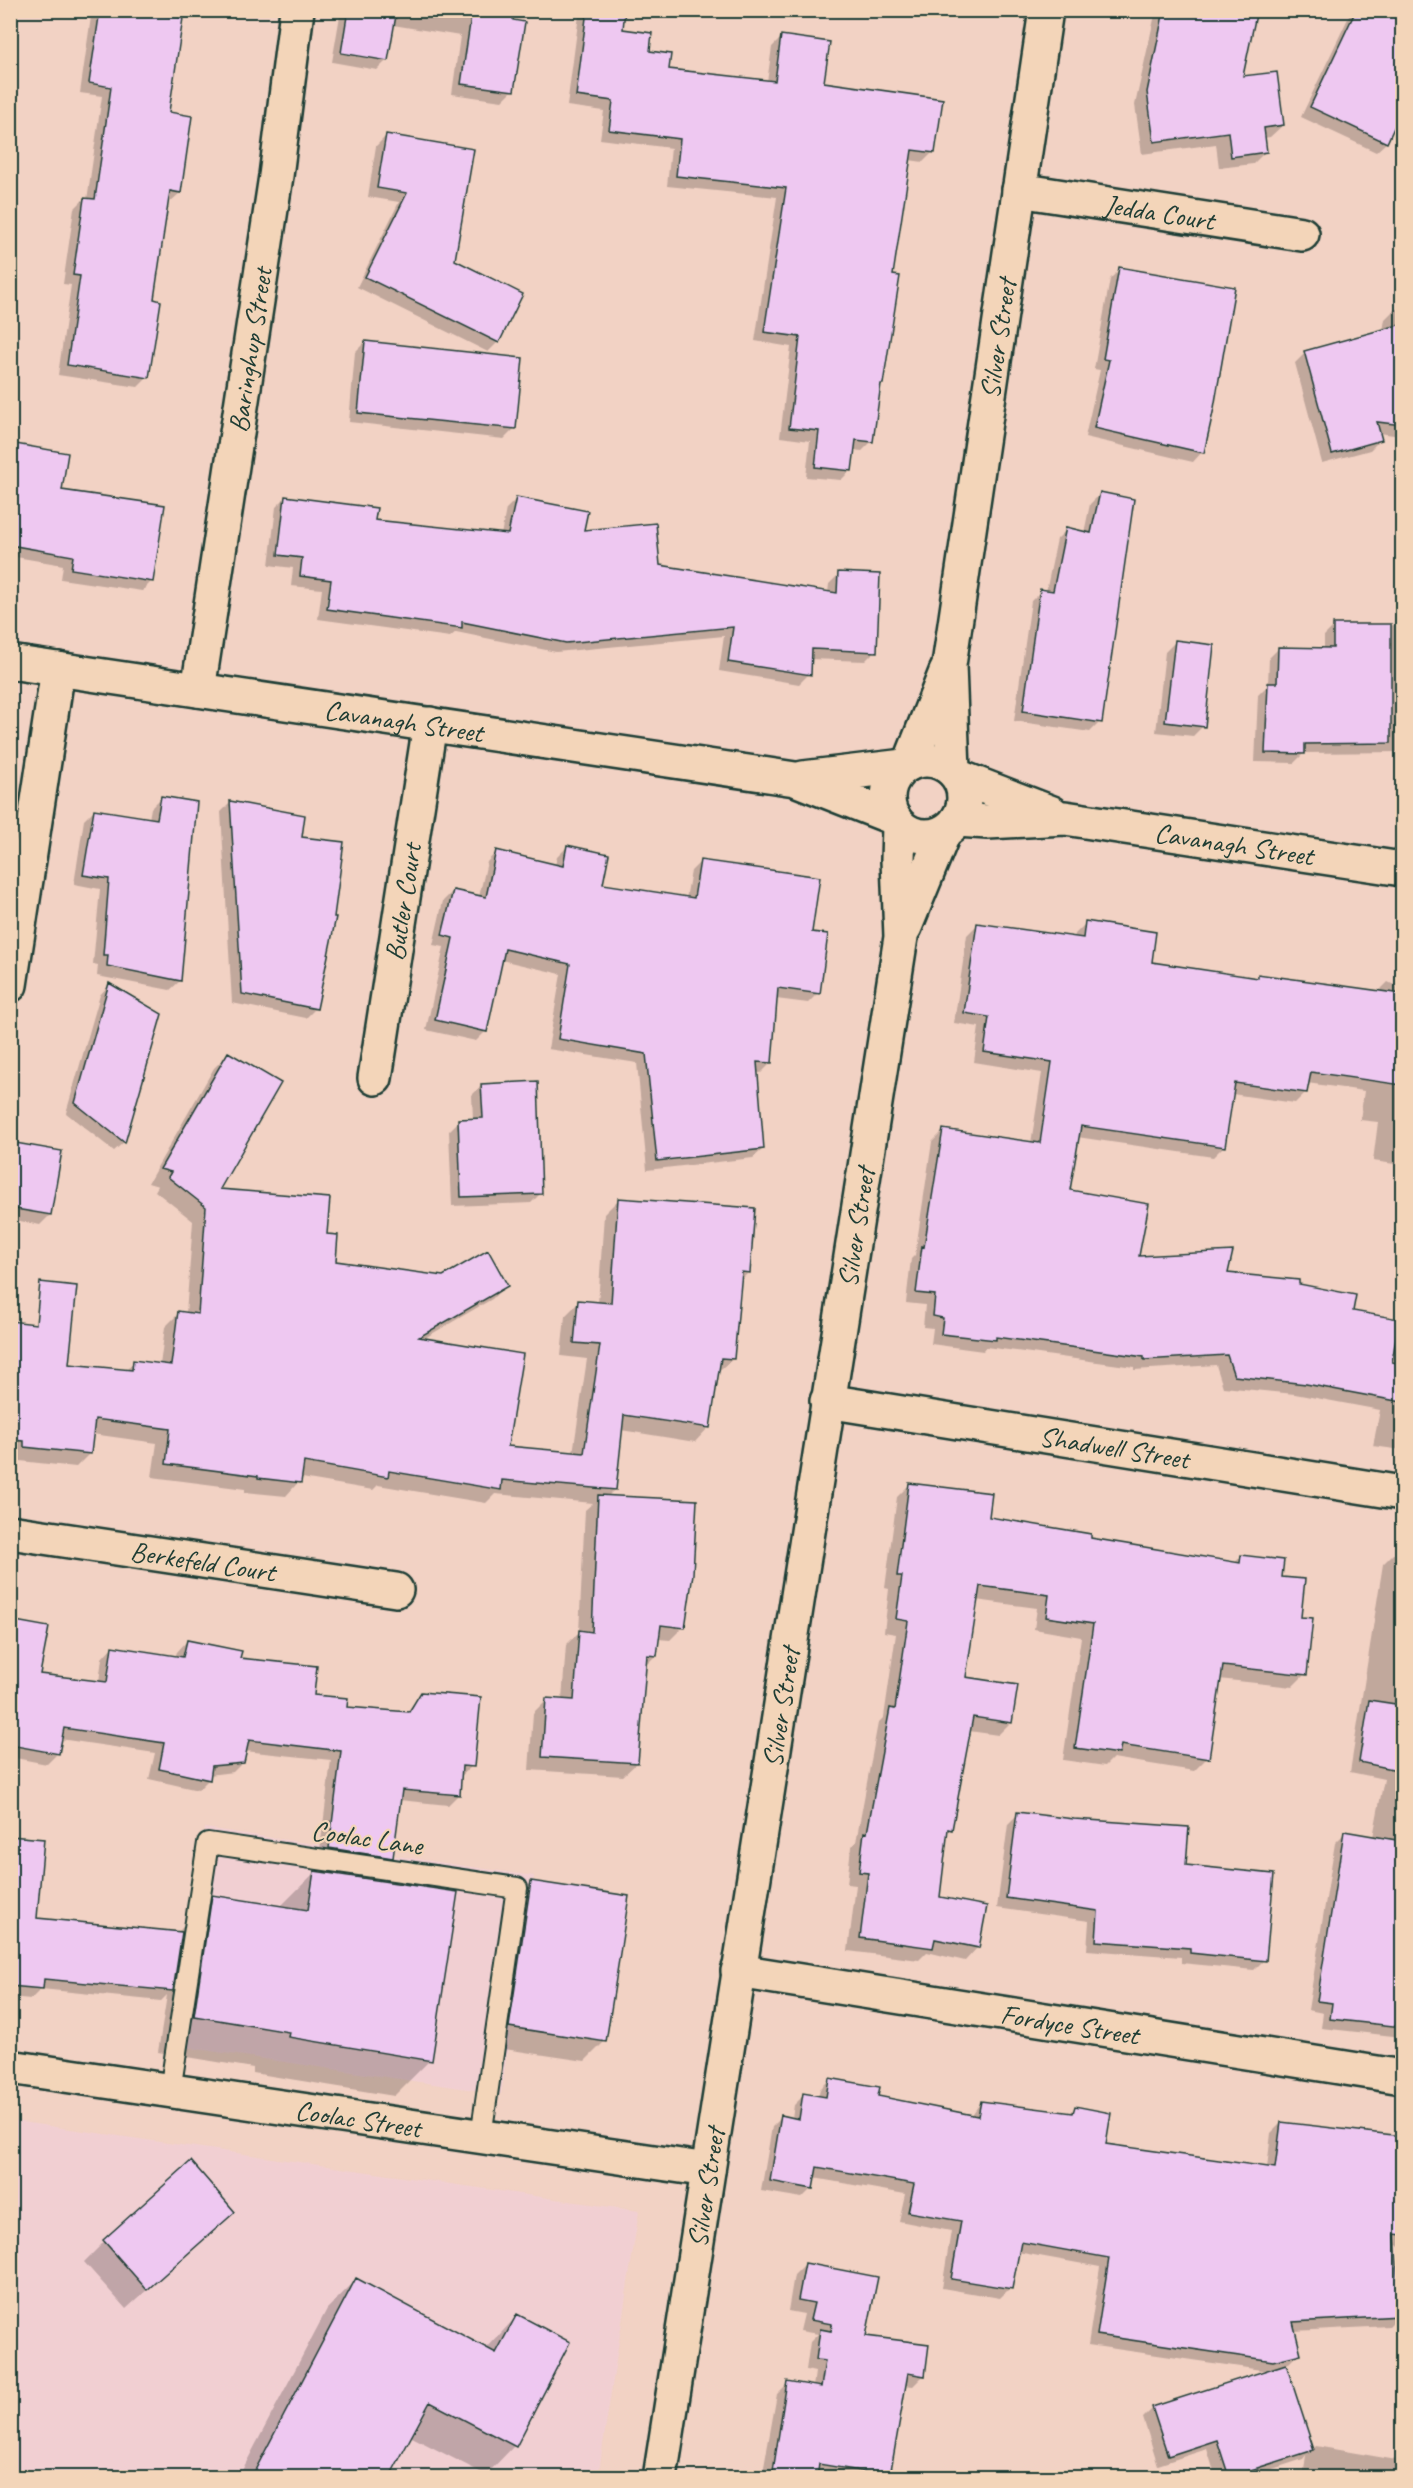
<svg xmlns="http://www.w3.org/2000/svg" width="1413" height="2488" font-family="Caveat,sans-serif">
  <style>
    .built { fill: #f1cfd2 }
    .shadow { fill: #0003 }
    .building { fill: #eec8f1; stroke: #1f3d34; stroke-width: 1.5 }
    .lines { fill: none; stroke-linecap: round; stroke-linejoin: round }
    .lane-casing { stroke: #1f3d34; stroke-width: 24 }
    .street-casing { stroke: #1f3d34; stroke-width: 38 }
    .lane { stroke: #f3d5b9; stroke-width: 20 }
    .street { stroke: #f3d5b9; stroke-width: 33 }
    .labels { text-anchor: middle; stroke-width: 4.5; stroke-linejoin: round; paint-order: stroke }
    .street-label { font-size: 28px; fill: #1f3d34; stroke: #f3d5b9 }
  </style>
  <rect width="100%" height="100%" fill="#f2d2c4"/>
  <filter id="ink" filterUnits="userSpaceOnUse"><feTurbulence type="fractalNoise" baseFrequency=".0167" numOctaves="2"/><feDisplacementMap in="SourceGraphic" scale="12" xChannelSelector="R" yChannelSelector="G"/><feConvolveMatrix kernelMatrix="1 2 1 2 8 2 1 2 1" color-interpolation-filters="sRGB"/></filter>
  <g filter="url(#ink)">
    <path class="built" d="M205 1828 534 1876 501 2094 170 2045Z
      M14 2121 639 2211 598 2477 11 2478 10 2142Z"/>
    <path class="shadow" d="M92 10H183L168 114 180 193 170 202H167L152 301 148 377 138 387 58 375 71 285 63 284 74 209 84 199 87 200 102 96 80 93Z
      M341 10H513L512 91 502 101 452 94 460 36 393 25 387 60 377 70 332 62Z
      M583 10H624L622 31 667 70 767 82 772 47 782 37 823 83 933 152 923 162 909 160 891 276 882 383 879 386 872 441 862 451 853 450 851 470 841 480 806 477 810 441 780 437 791 347 755 341 777 197 667 186 671 148 600 139 604 111 567 106 579 15Z
      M1156 10H1255L1241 78 1283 125 1270 137 1264 138 1265 152 1253 164 1219 168 1216 144 1142 154 1135 105Z
      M1352 10H1397L1402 13V107L1386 143 1376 152 1301 117Z
      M386 136 498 342 488 352 357 287 399 202 368 197 376 146Z
      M1120 269 1202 452 1193 462 1085 437 1100 370 1094 369 1110 279Z
      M1395 309 1402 310V436L1378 433 1380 440 1370 450 1322 463 1295 363 1305 353 1383 331 1385 319Z
      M365 342 514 429 504 439 349 422 355 352Z
      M10 445 61 491 152 581 142 591 61 579 63 565 10 556Z
      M1100 494V722L1090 732 1014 721 1031 601 1041 591 1046 592 1057 539 1067 529 1084 533 1090 504Z
      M286 497 373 521 501 535 506 509 516 499 659 566 828 593 829 584 839 574 875 651 865 661 810 659 809 674 799 684 719 671 724 636 556 652 456 632 450 637 318 619 322 589 291 586 293 568 269 565 276 507Z
      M1402 625V772L1398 771 1401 752 1304 753 1294 763 1255 762 1258 695 1268 685 1269 658 1279 648 1324 649V636L1334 626Z
      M1175 642 1203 726 1193 736 1156 732 1165 652Z
      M161 798 180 981 170 990 97 976 98 965 93 964 100 889 74 884 84 820 94 810 149 819 151 808Z
      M230 803 300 838 316 1008 306 1018 232 1003 221 812Z
      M567 847 601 885 686 899 691 871 701 861 810 934 818 993 808 1003 776 999 771 1063 761 1073 756 1072 763 1149 753 1158 647 1170 637 1063 548 1049 561 974 501 960 486 1031 476 1041 426 1030 444 947 433 945 443 901 453 891 479 897 487 862 496 852 555 866 557 857Z
      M1086 923 1150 964 1255 979 1259 975 1378 992 1388 982 1402 989V1165L1373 1161 1378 1122 1360 1120 1364 1091 1307 1083 1306 1092 1295 1103 1232 1094 1224 1146 1213 1157 1077 1137 1068 1191 1137 1258 1297 1285 1351 1312 1402 1321V1450L1373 1446 1380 1410 1295 1394 1223 1387 1216 1365 1134 1370V1367L986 1347 983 1351 931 1344 933 1328 923 1327 925 1305 906 1303 911 1259 915 1255 932 1142 943 1131 1031 1143 1042 1073 974 1062 979 1027 954 1023 967 935 978 924 1074 938 1075 934Z
      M109 985 124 1142 114 1151 66 1113 100 995Z
      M228 1054 217 1191 325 1236 335 1262 506 1285 492 1299 423 1339 506 1448 573 1453 587 1359 561 1356 565 1316 579 1302 598 1304 604 1214 618 1200 749 1272 740 1281 733 1359 717 1372 708 1428 695 1442 621 1430 614 1490 607 1497 683 1627 670 1640 658 1639 655 1656 644 1667 637 1763 623 1776 529 1770 533 1713 547 1699 562 1700 566 1645 579 1632 585 1510 593 1503 495 1494 486 1503 378 1485 373 1490 302 1478 286 1496 245 1492V1489L152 1477 157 1443 92 1434 90 1453 76 1467 11 1460 10 1324 67 1365 125 1371 134 1362 160 1365 165 1327 179 1313 186 1314 193 1221 155 1191 158 1186 148 1183 214 1068Z
      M482 1085 541 1193 531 1203 452 1206 449 1131 459 1121 473 1120 472 1095Z
      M10 1144 50 1215 40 1225 10 1219Z
      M910 1484 987 1519 1089 1539 1234 1564 1241 1556 1280 1579 1299 1618 1305 1674 1292 1687 1219 1679 1207 1758 1194 1771 1113 1758 1105 1766 1063 1760 1081 1637 1034 1629 1037 1608 976 1600 964 1678 1011 1722 998 1735 969 1731 950 1829 946 1833 938 1898 977 1948 965 1961 927 1952 919 1960 848 1951 856 1885 847 1884 851 1847 856 1842 878 1723 884 1717 896 1634 884 1632 889 1589 885 1588 897 1497Z
      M1393 1554 1402 1555V2037L1321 2028 1323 2013 1308 2010 1335 1843 1345 1833 1373 1837 1384 1779 1350 1772 1383 1564Z
      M10 1622 38 1676 99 1682 102 1658 112 1647 175 1657 177 1652 187 1641 239 1659 312 1696 345 1709 406 1713 422 1693 472 1766 460 1777 458 1795 448 1805 399 1800 392 1857 382 1868 319 1858 331 1760 245 1751 243 1762 233 1772 209 1775 208 1780 198 1790 149 1779 155 1753 60 1739 57 1754 47 1764 10 1757Z
      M1018 1814 1185 1867 1264 1960 1254 1970 1181 1963V1957L1087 1950 1089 1921 997 1908 1008 1824Z
      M10 1838 35 1919 177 1933 213 1897 280 1907 315 1872 430 2060 394 2096 253 2073V2068L158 2052 167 1995 161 2001 41 1989 31 1999 10 1997Z
      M531 1883 605 2041 585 2061 490 2047 511 1903Z
      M830 2079 876 2097 971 2116 981 2102 1069 2114 1075 2108 1104 2145 1267 2168 1271 2133 1281 2123 1402 2138V2246L1394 2245 1399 2316 1389 2326 1294 2331 1299 2353 1289 2363 1285 2364 1313 2449 1316 2446 1402 2461V2478H1303L1306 2455 1303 2459 1246 2478H1216L1207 2449 1158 2465 1143 2418 1153 2408 1268 2371 1088 2345 1100 2267 1017 2252 1010 2288 1000 2298 942 2288 951 2231 899 2221 905 2194 814 2178 812 2188 802 2198 761 2191 772 2127 782 2117 792 2119 794 2105 804 2095 818 2097 820 2089Z
      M233 2212 126 2309 84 2262 104 2242Z
      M805 2264 864 2337 924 2375 913 2386 904 2385 888 2478H762L777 2394 788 2383 813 2387 815 2372 806 2370 810 2342 818 2334 800 2331 804 2314 788 2311 794 2275Z
      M356 2280 486 2349 517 2316 568 2343 514 2446 486 2475 410 2436 387 2478H238L327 2309Z"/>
    <path class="building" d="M100 10H129L183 18 169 112 192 116 181 193 170 191 154 299 161 301 149 378 67 365 80 276 73 275 84 198 95 199 111 87 89 83Z
      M348 10H397L388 61 341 53Z
      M472 10H514L513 20 525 22 514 91 461 84Z
      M587 10H625L623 29 652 33 650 51 671 54 669 69 775 81 781 35 830 42 824 82 943 99 935 153 912 150 893 275 900 276 883 384H881L873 442 856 440 852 471 815 467 819 431 789 428 800 337 764 332 786 188 676 176 680 139 609 130 613 101 576 96Z
      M1164 10H1257L1243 76 1277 72 1284 125 1264 128 1267 152 1231 157 1228 132 1154 142 1147 92Z
      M1356 10H1402V110L1387 143 1310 107Z
      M386 134 474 149 455 260 523 294 499 343 365 277 407 193 377 188Z
      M1119 267 1235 287 1214 408 1204 453 1094 428 1109 360 1103 359Z
      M1402 324V425L1377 422 1382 440 1332 454 1304 351Z
      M365 341 523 358 516 429 358 413Z
      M10 443 68 453 62 490 165 505 153 582 71 569 73 556 10 545Z
      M1100 492 1134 499 1102 723 1023 711 1040 589 1053 591 1066 527 1091 533Z
      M285 496 377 508 375 520 508 534 516 497 588 511 584 530 656 523 660 565 837 593 838 572 880 574 877 652 812 649 811 675 728 662 733 627 566 643 462 622V628L327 609 331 580 300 576 302 558 278 555Z
      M1333 624H1391V743L1305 744V754L1265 753 1268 683H1277L1278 647 1333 648Z
      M1175 640 1214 645 1205 727 1165 722Z
      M161 796 197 802 181 981 107 966 108 955H103L109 879 83 875 94 809 157 819Z
      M230 801 305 815 302 837 344 842 334 917H336L317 1009 242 994Z
      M567 845 609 854 603 884 694 898 700 860 820 877 812 932 828 934 820 994 778 988 772 1063 757 1062 764 1149 657 1161 646 1054 558 1039 570 964 505 949 487 1032 435 1020 453 938 442 935 453 890 486 897 496 850 563 866Z
      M1085 921 1156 932 1152 962 1258 978V974L1402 994V1085L1311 1072 1307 1093 1235 1083 1225 1147 1081 1126 1070 1190 1149 1204 1139 1256 1233 1251 1228 1273 1299 1280V1284L1356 1295 1353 1311 1399 1319 1392 1362 1402 1364V1402L1306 1384 1234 1376 1227 1355 1144 1360V1357L996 1337V1340L941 1334 943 1318 933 1316 935 1295 916 1293 922 1246 924 1247 943 1129 1040 1143 1052 1062 984 1052 989 1017 964 1013 977 923 1083 938Z
      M109 983 162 1014 125 1143 75 1103Z
      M228 1052 281 1083 220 1189 330 1198 327 1234 338 1235 336 1261 443 1276 488 1250 508 1286 419 1337 523 1354 508 1446 584 1453 600 1345 574 1343 578 1300 611 1303 618 1198 755 1208 750 1273 742 1272 734 1359 721 1358 710 1428 624 1415 616 1490 502 1480 501 1490 389 1471 388 1477 304 1462 301 1483 258 1478V1476L166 1464 170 1429 95 1419 91 1454 24 1447V1441L10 1440V1321L36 1324 40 1282 77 1286 69 1364 132 1370 133 1360 171 1365 178 1311 198 1314 206 1207 168 1177 171 1172 160 1169Z
      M538 1081 542 1194 461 1197 458 1119 483 1118 481 1084Z
      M10 1142 62 1151 51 1215 10 1208Z
      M909 1483 992 1493 989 1517 1091 1534V1538L1240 1563 1241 1555 1284 1560 1282 1577 1305 1579 1301 1617 1313 1618 1307 1675 1223 1666 1209 1759 1121 1745 1119 1754 1075 1748 1093 1624 1046 1617 1049 1595 980 1586 966 1677 1018 1685 1012 1723 973 1717 952 1830 948 1829 940 1897 987 1906 979 1948 935 1939 933 1948 860 1938 868 1873 859 1872 864 1832 867 1833 890 1708 895 1709 908 1621 896 1619 902 1576H897Z
      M598 1495 697 1500 693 1574 685 1628 661 1625 657 1656 647 1655 638 1763 542 1757 546 1698 574 1700 579 1630 592 1632Z
      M10 1620 49 1627 40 1674 107 1682 112 1646 183 1657 187 1640 242 1651 240 1658 317 1666 314 1695 348 1698 347 1707 409 1712 421 1692 481 1697 474 1767 462 1766 460 1795 402 1790 393 1858 329 1848 341 1751 249 1740 244 1763 212 1766 210 1780 159 1769 164 1743 64 1728 59 1754 10 1745Z
      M1369 1700 1402 1705V1771L1359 1762Z
      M1017 1812 1074 1819 1189 1827 1186 1865 1274 1874 1266 1961 1190 1953V1948L1096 1941 1098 1911 1006 1898Z
      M1344 1831 1402 1841V2027L1330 2019 1332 2003 1317 2001Z
      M10 1836 44 1839 37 1918 182 1932 173 1991 44 1979 43 1989 10 1986Z
      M314 1871 458 1892 432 2061 288 2037 289 2032 194 2016 212 1895 308 1910Z
      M531 1881 629 1896 606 2042 509 2027Z
      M829 2078 880 2087 878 2096 978 2116 981 2101 1073 2113 1075 2106 1111 2113 1106 2144 1275 2168 1281 2122 1402 2136V2235L1395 2234 1400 2316 1293 2322 1301 2354 1273 2361 1097 2335 1109 2258 1021 2242 1012 2289 951 2279 961 2221 908 2212 914 2184 817 2167 813 2189 770 2181 781 2115 799 2119 803 2093 826 2097Z
      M191 2161 235 2212 147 2290 103 2240Z
      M805 2263 878 2277 866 2336 929 2344 925 2376 908 2373 890 2476 819 2464 817 2478H772L787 2381 821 2387 825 2361 816 2360 820 2329 831 2331 832 2324 810 2320 814 2303 798 2300Z
      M356 2278 496 2353 517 2314 570 2342 516 2447 430 2402 389 2478H251Z
      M1286 2364 1314 2450 1229 2477 1217 2440 1168 2456 1152 2407Z"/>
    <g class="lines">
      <defs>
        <path id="lane" d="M170 2091 208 1843 517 1888 481 2136"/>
        <g id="street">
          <path id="s1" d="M1019 190 1302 234"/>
          <path id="s2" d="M10 662 795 779 894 818"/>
          <path id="s3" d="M198 690 276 176 297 10"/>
          <circle cx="926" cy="798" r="38"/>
          <path d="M910 763 946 672"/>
          <path id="s4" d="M953 771 949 665 1046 10"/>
          <path d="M959 777 1052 813"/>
          <path d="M803 778 904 766"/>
          <path id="s5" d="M957 820 988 822 1065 818 1402 869"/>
          <path d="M905 927 944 832"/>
          <path d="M10 985 58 669"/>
          <path id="s6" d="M375 1078 430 724"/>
          <path id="s7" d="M827 1401 1402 1493"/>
          <path id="s8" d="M10 1532 396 1590"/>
          <path id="s9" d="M738 1971 1402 2077"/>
          <path id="s10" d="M10 2067 708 2170"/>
          <path id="s11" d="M660 2478 901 937 898 860 899 826"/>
        </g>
      </defs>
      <use href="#lane" class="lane-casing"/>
      <use href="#street" class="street-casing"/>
      <use href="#lane" class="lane"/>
      <use href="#street" class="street"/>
    </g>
  </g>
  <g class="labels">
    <g class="street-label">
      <text dy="10" stroke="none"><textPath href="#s1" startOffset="142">Jedda Court</textPath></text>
      <text dy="10" stroke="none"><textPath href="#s4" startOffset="436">Silver Street</textPath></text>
      <text dy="10" stroke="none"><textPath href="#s3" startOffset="344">Baringhup Street</textPath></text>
      <text dy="10" stroke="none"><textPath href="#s2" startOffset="398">Cavanagh Street</textPath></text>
      <text dy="10" stroke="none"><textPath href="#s5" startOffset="279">Cavanagh Street</textPath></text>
      <text dy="10" stroke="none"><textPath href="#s6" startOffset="178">Butler Court</textPath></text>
      <text dy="10" stroke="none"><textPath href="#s11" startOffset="1266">Silver Street</textPath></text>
      <text dy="10" stroke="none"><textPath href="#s7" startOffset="291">Shadwell Street</textPath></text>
      <text dy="10" stroke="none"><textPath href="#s8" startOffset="195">Berkefeld Court</textPath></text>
      <text dy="10" stroke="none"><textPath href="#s11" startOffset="780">Silver Street</textPath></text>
      <text transform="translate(367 1837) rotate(8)" y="10">Coolac Lane</text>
      <text dy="10" stroke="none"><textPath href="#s9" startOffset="336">Fordyce Street</textPath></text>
      <text dy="10" stroke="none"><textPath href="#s10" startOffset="352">Coolac Street</textPath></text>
      <text dy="10" stroke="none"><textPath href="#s11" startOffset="294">Silver Street</textPath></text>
    </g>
  </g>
  <rect width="1413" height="2488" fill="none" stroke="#f3d5b9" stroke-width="36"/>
  <rect x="18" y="18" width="1377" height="2452" fill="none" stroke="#1f3d34" stroke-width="2" filter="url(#ink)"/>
</svg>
